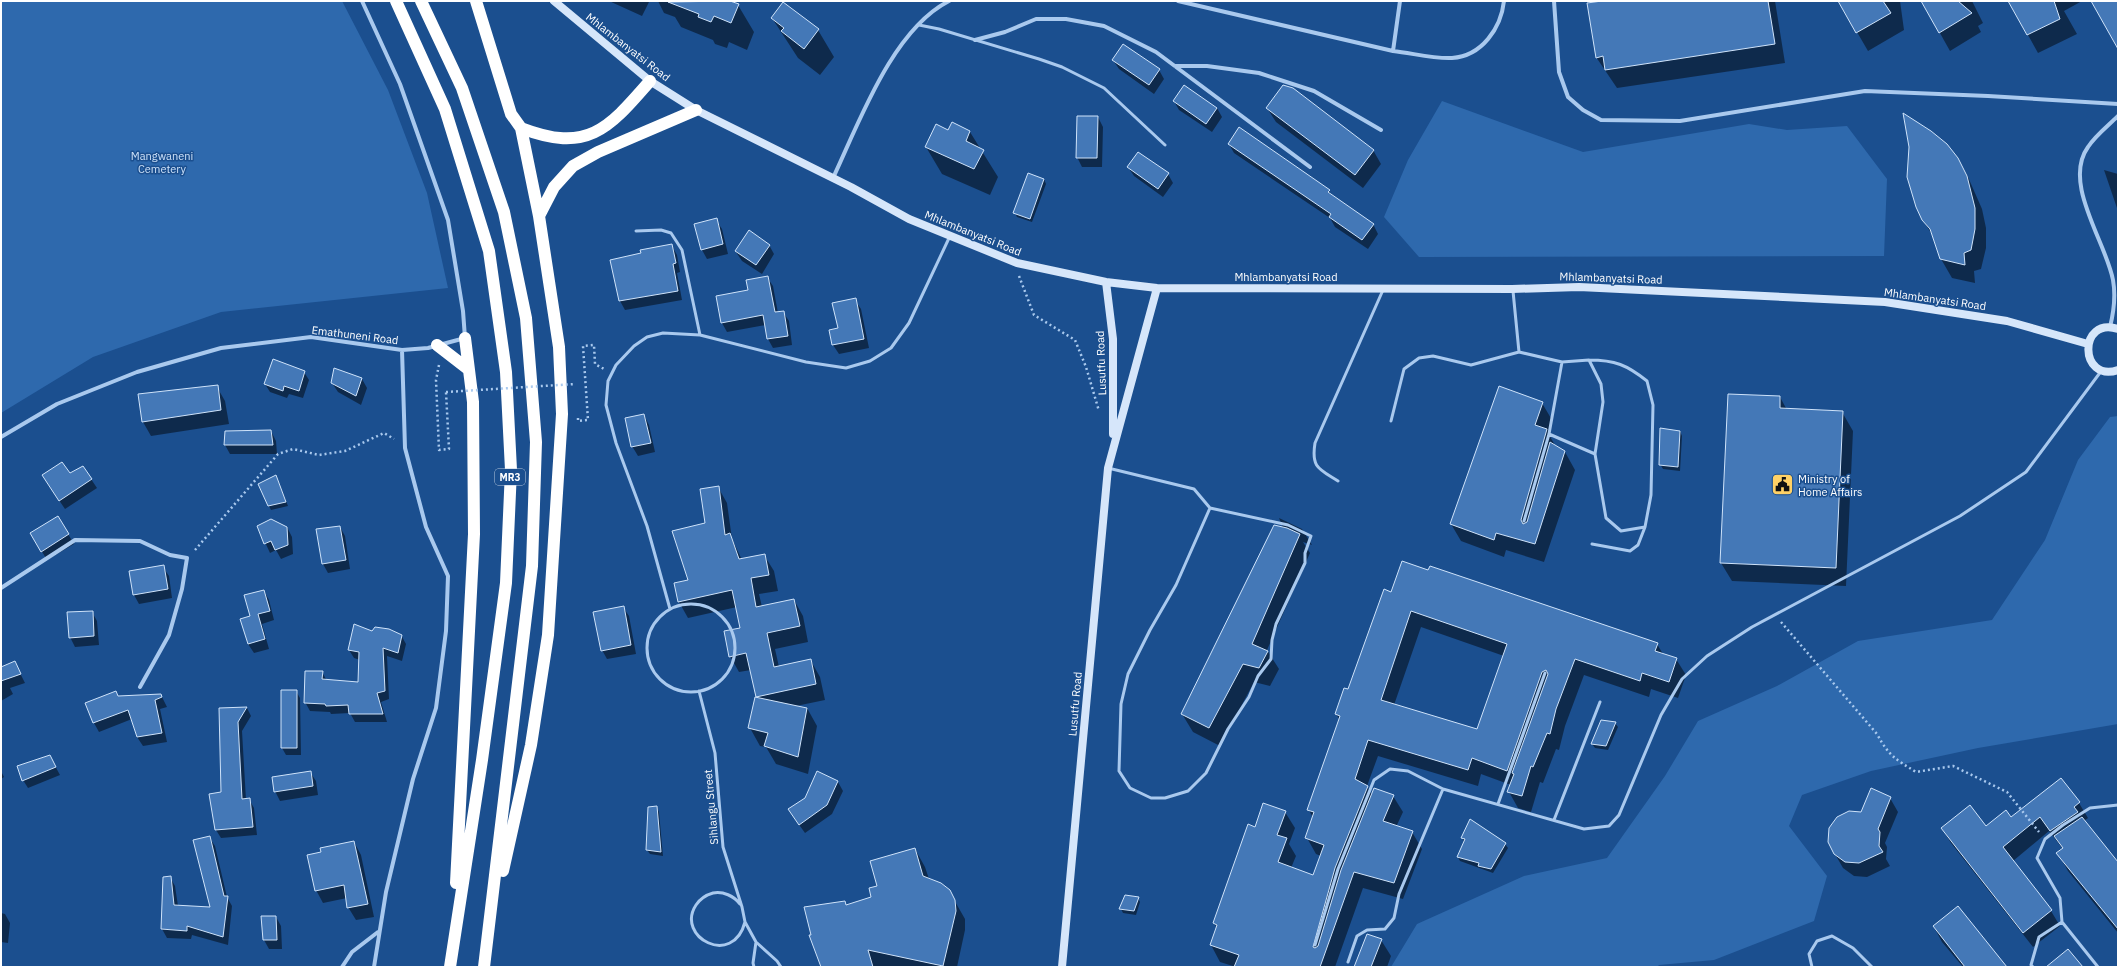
<svg xmlns="http://www.w3.org/2000/svg" width="2119" height="968" font-family="'IBM Plex Sans',sans-serif">
  <style>
    .green { fill: #2e69ad }
    .shadow { fill: #0007; fill-rule: evenodd }
    .building { fill: #4478b7; stroke: #cfe3fa; fill-rule: evenodd }
    .lines { fill: none; stroke-linecap: round; stroke-linejoin: round }
    .path { stroke: #a9c9ee; stroke-width: 2.5; stroke-dasharray: 2 3; stroke-linecap: butt }
    .lane { stroke: #a9c9ee; stroke-width: 3 }
    .street { stroke: #a9c9ee; stroke-width: 4 }
    .secondary { stroke: #d6e6fa; stroke-width: 8 }
    .highway { stroke: #fff; stroke-width: 12 }
    .path-bridge { stroke: #a9c9ee; stroke-width: 2.5; stroke-dasharray: 2 3; stroke-linecap: butt }
    .labels { text-anchor: middle; stroke-width: 3; stroke-linejoin: round; paint-order: stroke }
    .shield { fill: #1b4f8f; stroke: #bbcadd; stroke-width: 1 }
    .shield-label { font-size: 10px; font-weight: bold; fill: #fff }
    .street-label { font-size: 11px; fill: #fff; stroke: #1b4f8f }
    .park-label { font-size: 11px; fill: #cfe3fa; stroke: #1b4f8f }
    .poi-label { font-size: 11px; fill: #fff; stroke: #1b4f8f; text-anchor: start }
  </style>
  <rect width="100%" height="100%" fill="#1b4f8f"/>
  <path class="green" d="M1 1H342L388 90 427 193 448 288 221 312 93 357 1 413Z
    M1442 101 1583 152 1749 124 1787 130 1847 126 1887 179 1884 256 1419 257 1384 217 1408 160Z
    M2118 416V724L1978 748 1871 771 1802 795 1789 826 1827 876 1814 921 1714 960 1659 965 1657 967H1391L1417 924 1524 876 1607 858 1665 776 1698 721 1777 686 1858 641 1992 620 2045 540 2078 460 2110 417Z"/>
  <path class="shadow" d="M609 1H648L649 2 642 16Z
    M658 1H728L738 5 754 32 747 50 729 42 727 48 715 44 713 40 681 27 675 17 664 13Z
    M1595 1H1775L1785 63 1617 88 1596 57Z
    M1839 1H1900L1904 30 1868 51Z
    M1922 1H1972L1983 23 1978 26 1981 32 1950 51Z
    M2009 1H2082L2064 11 2077 34 2038 53Z
    M772 18 818 30 834 57 820 75 798 58Z
    M1113 60 1159 70 1164 79 1154 94 1119 69Z
    M1174 101 1217 108 1222 117 1212 132 1179 110Z
    M1267 108 1373 150 1381 164 1363 188 1276 122Z
    M1098 117 1103 127 1102 167H1082L1077 157Z
    M952 124 970 132 998 177 990 195 942 174 926 147 949 131Z
    M1229 144 1329 191 1332 196 1373 224 1378 234 1368 249 1335 227 1330 218 1234 153Z
    M1957 158 1968 177 1982 209 1986 228V248L1981 269 1974 271 1975 283 1952 278 1941 259 1935 239 1923 220Z
    M1128 167 1168 174 1173 183 1163 197 1134 176Z
    M2104 170 2118 174V211Z
    M1044 179 1046 184 1032 222 1017 217 1015 213Z
    M716 220 722 229 728 254 707 259 702 250Z
    M769 245 774 254 762 274 742 261 736 252Z
    M672 246 677 255 680 272 677 273 682 300 625 310 620 301 611 261Z
    M767 277 773 286 778 313 783 312 789 321 792 345 773 348 768 339 766 325 727 332 722 323 717 297 749 291Z
    M855 300 861 309 869 348 839 354 833 345 830 330 839 328Z
    M335 369 362 379 367 388 361 405 338 392 332 383Z
    M304 372 309 380 303 398 289 394 287 398 270 392 265 384Z
    M217 387 225 401 229 424 151 436 143 422 139 394Z
    M1780 397 1787 410 1842 412 1853 431 1846 586 1732 581 1721 563Z
    M1542 403 1552 420 1548 433 1556 447 1565 452 1575 470 1544 562 1506 550 1504 557 1461 541 1451 524Z
    M644 415 649 425 655 452 638 456 632 446Z
    M271 431 276 441 277 454H230L225 445Z
    M1680 431 1682 436 1680 471 1663 469 1660 464Z
    M83 467 97 488 65 509 48 484Z
    M278 481 288 506 271 510 269 506Z
    M718 487 727 503 732 539 742 560 764 555 774 571 778 591 759 594 762 607 794 600 803 616 808 642 775 649 779 667 811 661 820 677 825 700 796 706 807 708 817 726 808 774 776 764 766 747 760 746 750 728 758 699 751 670 739 672 730 656 741 629 737 607 688 618 679 602 675 583 689 580Z
    M58 517 74 544 47 560 31 533Z
    M1279 518 1302 529 1312 545 1303 542 1310 553 1267 650 1279 669 1270 686 1254 682 1220 746 1193 732 1182 714 1283 528Z
    M258 527H287L292 537 293 554 281 559 276 550 270 553Z
    M340 527 345 536 350 569 328 573 323 564Z
    M163 567 169 576 172 598 139 604 134 595Z
    M264 591 269 600 274 620 262 624 269 649 254 653 248 644 251 617Z
    M1392 593 1657 644 1663 654 1676 659 1686 675 1678 698 1651 689 1649 697 1584 675 1565 726 1559 750 1556 749 1543 783 1540 782 1531 812 1518 808 1509 792 1511 785 1481 774 1478 786 1378 756 1367 786 1372 795 1393 796 1403 812 1396 827 1412 832 1422 849 1403 899 1363 888 1335 967H1236L1220 962 1211 945 1217 928 1214 923 1255 828 1285 812 1295 828 1289 844 1296 856 1291 868 1314 877 1321 856 1316 854 1307 838 1313 818 1309 810 1340 720 1336 714 1349 691ZM1421 627 1504 656 1477 731 1394 705Z
    M623 607 629 616 636 654 607 659 602 650Z
    M92 612 97 621 99 645 75 647 70 637Z
    M372 632 401 635 406 644 402 661 387 656 389 699 381 702 387 722H355L350 713 331 714 330 712 310 711 305 702 322 672 327 681 359 684 360 660 354 658 349 650Z
    M1 668 19 671 25 683 10 688 13 694 1 701Z
    M296 691 300 698 301 755H286L282 748Z
    M161 695 167 707 160 709 167 742 143 746 137 737 132 719 99 732 94 723 118 697Z
    M247 708 251 716 242 731 246 800 249 799 254 808 257 835 221 838 216 830 210 795 222 793 220 709Z
    M1615 723 1618 727 1608 750 1595 748 1592 744Z
    M54 764 60 775 28 788 23 780Z
    M1 771 4 777 1 779Z
    M310 772 316 781 318 795 280 801 275 791Z
    M838 782 843 791 832 814 805 833 795 819Z
    M1890 798 1898 812 1885 843 1887 847 1886 859 1890 866 1867 877 1854 876 1843 868 1835 854 1862 814Z
    M2079 803 2088 818 2084 821 2118 863V933L2068 871 2058 853 2063 849 2049 831 2013 861 2051 911 2060 926 2033 947 1951 843 1942 828 1986 827 2011 818Z
    M657 807 659 812 663 856 650 854 647 850Z
    M209 837 215 846 227 897 232 906 228 945 192 935 191 939 167 938 162 929 164 878 170 877 175 886 178 906 211 908Z
    M1462 838 1505 844 1508 848 1493 873 1460 861 1458 857 1464 841Z
    M354 842 361 855 374 917 356 920 348 907 347 898 323 903 316 890Z
    M915 849 925 867 929 879 949 891 965 919V930L957 967H822L846 906 873 898 878 886Z
    M1138 898 1140 902 1136 915 1123 913 1121 909Z
    M1 913 5 914 10 923 8 943 1 942Z
    M276 917 281 926 282 949H269L264 940Z
    M1934 927 2006 967H1963L1942 942Z
    M1381 940 1391 956 1387 967H1355Z"/>
  <path class="building" d="M730 1 739 4 731 23 714 16 711 22 698 17 699 14 668 2Z
    M1602 1H1768L1775 44 1605 70 1603 56 1596 58 1587 3Z
    M1838 1H1883L1891 13 1856 33Z
    M1921 1H1958L1972 13 1939 33Z
    M2008 1H2054L2060 19 2027 35Z
    M2091 1H2118V49Z
    M783 2 819 29 804 49 781 31 784 28 771 18Z
    M1123 44 1160 69 1149 85 1112 60Z
    M1184 85 1217 108 1206 124 1173 101Z
    M1283 85 1293 88 1374 150 1355 175 1266 108Z
    M1903 113 1931 131 1947 144 1958 158 1967 176 1975 208V229L1971 250 1964 253 1965 265 1940 259 1930 229 1922 220 1916 207 1907 177 1909 147Z
    M1077 116H1098L1097 158H1076Z
    M952 122 970 131 966 141 984 150 974 169 925 147 936 124 948 130Z
    M1239 127 1330 190 1328 192 1374 224 1362 240 1329 217 1331 214 1228 144Z
    M1138 152 1169 173 1158 189 1127 167Z
    M1028 173 1044 179 1030 219 1013 213Z
    M717 218 723 244 701 250 694 224Z
    M749 230 770 245 756 265 735 251Z
    M672 244 676 263 673 264 678 291 619 301 610 260 641 253 640 250Z
    M768 276 775 312 784 311 788 336 767 339 763 315 721 323 716 296 748 290 746 280Z
    M856 298 864 339 832 345 829 330 838 328 832 303Z
    M273 359 305 371 299 391 284 386 283 391 264 384Z
    M334 368 362 378 356 396 331 383Z
    M218 385 221 410 142 422 138 394Z
    M1499 386 1543 402 1535 425 1547 429 1521 520 1523 524 1527 522 1550 442 1565 451 1535 544 1496 533 1494 540 1450 524Z
    M1728 394 1780 396V408L1843 411 1836 568 1720 563Z
    M644 414 651 443 631 447 625 418Z
    M1660 428 1680 431 1678 467 1659 465Z
    M271 430 273 445H224L225 431Z
    M62 462 70 473 83 466 92 479 59 501 42 475Z
    M276 475 286 502 268 506 258 484Z
    M719 486 725 535 730 533 739 559 765 554 769 575 751 578 756 607 794 599 800 626 767 633 774 667 811 659 816 684 756 697 746 653 729 657 724 631 740 628 732 590 678 602 674 583 688 580 672 531 705 523 700 489Z
    M58 516 69 534 41 552 30 533Z
    M271 519 287 527 288 545 275 550 271 541 264 544 257 526Z
    M1274 525 1287 528 1300 534 1252 644 1268 651 1259 668 1243 664 1209 728 1181 714Z
    M340 526 346 560 322 564 316 529Z
    M1402 561 1428 570 1430 566 1658 643 1655 651 1677 658 1669 682 1642 673 1640 681 1575 659 1556 709 1550 734 1547 733 1533 767 1531 766 1522 796 1507 792 1514 774 1512 773 1548 674 1546 670 1542 672 1507 771 1472 758 1468 770 1368 740 1355 779 1368 786 1335 868 1313 947 1315 948 1318 946 1341 870 1374 788 1394 795 1383 821 1413 831 1394 883 1354 872 1320 967H1234L1239 955 1210 945 1217 925 1213 923 1248 824 1255 827 1263 803 1286 811 1277 835 1287 838 1278 862 1313 875 1324 845 1305 838 1314 812 1307 810 1340 716 1335 714 1344 688 1348 689 1384 589 1391 592ZM1411 611 1507 644 1477 729 1381 700Z
    M164 565 168 589 133 595 129 571Z
    M264 590 270 611 258 614 265 639 248 644 240 619 250 616 244 595Z
    M624 606 631 645 601 651 593 612Z
    M93 611 94 636 69 638 67 612Z
    M354 624 372 631 375 627 389 629 402 635 398 653 383 648 385 691 377 693 383 714H349L348 705 326 706 325 704 304 703 305 671H323L322 679 358 682 359 652 348 650Z
    M15 661 21 674 1 681V667Z
    M281 690H297V748H281Z
    M116 691 118 696 161 694 162 697 155 700 162 733 137 737 128 710 93 723 85 703Z
    M755 697 807 708 798 757 764 746 768 733 748 728Z
    M247 707 238 722 242 799 250 798 253 827 215 830 209 794 221 792 219 708Z
    M1601 720 1616 722 1606 746 1591 744Z
    M50 755 56 767 22 781 17 766Z
    M311 771 313 786 274 792 272 777Z
    M817 771 838 781 827 805 799 825 788 809 805 798Z
    M2061 778 2080 802 2074 807 2078 812 2050 831 2040 817 2003 847 2052 910 2023 933 1941 828 1970 805 1986 826 2006 810 2011 817Z
    M1871 788 1891 797 1878 829 1880 832 1879 846 1883 852 1859 863 1845 862 1834 854 1828 842 1829 828 1837 817 1849 811 1861 812Z
    M657 806 661 852 646 850 648 807Z
    M2082 817 2118 862V929L2056 853 2063 848 2054 836Z
    M1470 819 1506 843 1491 869 1478 866 1479 863 1457 857 1465 839 1461 838Z
    M210 836 224 896H228L223 937 187 926V931L161 929 163 877 171 876 174 905 210 907 193 840Z
    M354 841 368 904 347 908 344 885 315 891 307 855 321 852 320 848Z
    M915 848 923 876 941 883 950 890 955 900 956 911 943 966 868 950 873 967H821L809 935H811L804 907 845 901 846 905 871 897 869 888 877 886 870 861Z
    M1125 895 1139 897 1134 911 1119 909Z
    M1958 906 2007 967H1965L1933 926Z
    M261 916H276L277 940H263Z
    M1367 934 1382 939 1371 967H1354Z
    M2068 949 2083 967H2046Z"/>
  <g class="lines">
    <path class="path" d="M1019 276 1034 315 1075 340 1086 367 1099 411
      M439 365 436 380 439 450 449 449 446 392
      M578 418V421L588 420 583 346 594 345 595 364 604 369
      M195 550 278 454 293 449 319 455 345 451 384 433 394 439
      M1781 622 1877 734C1889 756 1895 759 1916 772L1953 766 2007 792 2039 832"/>
    <path class="lane" d="M919 25 939 29 1039 59 1062 67 1104 88 1165 145
      M636 231 661 230 671 233 682 250 700 335
      M1513 291 1519 352
      M1391 421 1404 369 1419 358 1433 356 1471 365 1519 352 1562 362 1589 360 1601 384 1603 402 1595 454 1606 518 1621 531 1645 527 1651 495 1653 405 1647 381C1627 365 1615 360 1589 360
      M1549 434 1595 454
      M1108 468 1194 489 1210 508 1288 525 1311 536 1305 553V563L1276 624 1272 640 1271 659 1258 676 1249 697 1228 729 1206 773 1188 791 1165 798H1151L1130 788 1119 771 1121 704 1128 674 1150 630 1176 585 1210 508
      M1338 481C1319 469 1311 468 1315 443L1383 290
      M1524 521 1549 434 1562 362
      M1592 544 1630 551 1638 545 1645 527
      M647 648a44 44 0 1 1 88 0a44 44 0 1 1-88 0Z
      M670 609 647 526 616 443 606 405 608 381 616 365 634 346 647 337 663 333 700 335 806 362 846 368 870 361 891 348 909 323 950 236
      M699 691 715 753 723 847 742 907 745 922 756 942 777 961 781 967
      M1498 804 1545 673
      M1554 820 1600 702
      M740 904C734 896 723 891 713 893 706 895 700 899 696 905 675 937 733 968 745 922
      M1315 945 1338 869 1374 780 1390 769 1408 771 1443 789 1584 829 1609 826 1619 815 1661 715 1682 679 1707 656 1752 627 1960 516 2026 472 2102 370
      M1348 962 1357 936 1367 930 1385 929 1394 918 1399 894 1443 789
      M754 967 753 963 756 942
      M1812 967 1809 954 1817 941 1832 936 1853 948 1872 967
      M2033 967 2031 965 2039 937 2062 922
      M2098 967 2062 922 2060 898 2037 858 2045 839 2063 825 2090 808 2118 805"/>
    <path class="street" d="M1178 1 1393 51 1400 1
      M1554 1 1559 72 1568 97 1583 110 1601 120 1680 121 1865 91 1988 96 2118 104
      M975 40 1005 32 1036 19H1066L1104 26 1156 52 1310 167
      M1393 51C1412 53 1433 59 1452 58 1482 56 1501 28 1504 1
      M1175 66H1207L1259 73 1314 91 1381 130
      M833 178C859 123 892 30 949 1
      M2110 327C2114 311 2116 297 2113 280 2106 242 2062 183 2088 147 2096 135 2108 126 2118 116
      M1 437 57 404 137 372 221 348 311 337 402 350 428 348 465 338 463 311 448 220 400 84 362 1
      M1 588 75 540 140 541 170 555 187 558 182 589 169 635 140 687
      M342 967 352 952 378 932
      M374 967 386 892 413 779 436 708 446 631 448 576 426 527 405 448 402 350"/>
    <path class="secondary" d="M554 1 650 81 696 110 851 187 909 219 1017 263 1106 282 1157 288 1512 289 1579 287 1885 302 2007 321 2088 344
      M1106 282 1113 339V434
      M2118 329C2078 316 2079 383 2118 370
      M1062 967 1108 468 1157 288"/>
    <path class="highway" d="M396 1 445 109 489 251 506 372 511 470 506 583 482 760 450 967
      M421 1 462 88 504 212 526 318 536 442 532 566 484 967
      M476 1 511 114 521 128 539 216 559 347 562 414 548 635 531 745 503 871
      M521 128C588 154 609 128 650 81
      M539 216 554 187 573 166 598 152 696 110
      M437 345 468 369
      M456 883 474 534 473 402 465 338"/>
    <path class="path-bridge" d="M446 392 575 384"/>
  </g>
  <defs>
    <symbol id="civic-square" viewBox="-11 -11 22 22"><rect x="-9" y="-9" width="18" height="18" rx="4" fill="#ffd166" stroke="#1b4f8f"/><path d="M-.6-6.5H3V-4.5H.6V-3L4-1V1h2V6H-6V1h2V-1L-.6-3ZM-1.2 2.5V6h2.4V2.5Z" fill="#111"/></symbol>
  </defs>
  <g fill-rule="evenodd">
    <use href="#civic-square" x="1770" y="472" width="25" height="25"/>
  </g>
  <g class="labels">
    <rect class="shield" x="495" y="469" width="30" height="16" rx="3"/>
    <g class="shield-label">
      <text x="510" y="481">MR3</text>
    </g>
    <g class="street-label">
      <text transform="translate(628 47) rotate(38)" y="4">Mhlambanyatsi Road</text>
      <text transform="translate(973 233) rotate(22)" y="4">Mhlambanyatsi Road</text>
      <text x="1286" y="281">Mhlambanyatsi Road</text>
      <text transform="translate(1611 278) rotate(2)" y="4">Mhlambanyatsi Road</text>
      <text transform="translate(1935 299) rotate(8)" y="4">Mhlambanyatsi Road</text>
      <text transform="translate(355 335) rotate(7)" y="4">Emathuneni Road</text>
      <text transform="translate(1101 363) rotate(-92)" y="4">Lusutfu Road</text>
      <text transform="translate(1075 704) rotate(-85)" y="4">Lusutfu Road</text>
      <text transform="translate(711 807) rotate(-95)" y="4">Sihlangu Street</text>
    </g>
    <g class="park-label">
      <text x="162" y="160">Mangwaneni<tspan x="162" dy="13">Cemetery</tspan></text>
    </g>
    <g class="poi-label">
      <text x="1798" y="483">Ministry of<tspan x="1798" dy="13">Home Affairs</tspan></text>
    </g>
  </g>
  <rect width="2119" height="968" fill="none" stroke="#ffffff" stroke-width="4"/>
</svg>
